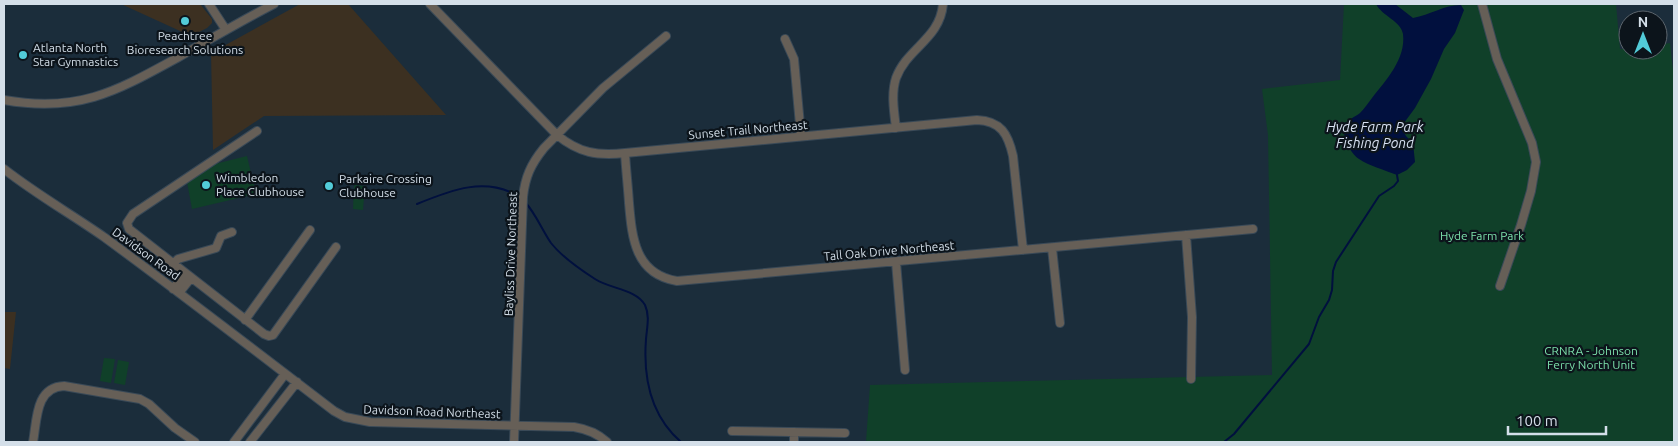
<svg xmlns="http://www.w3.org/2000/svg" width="1678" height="446" font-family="Ubuntu,sans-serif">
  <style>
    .commercial { fill: #3c3021 }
    .green { fill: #104029 }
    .water { fill: #01103e }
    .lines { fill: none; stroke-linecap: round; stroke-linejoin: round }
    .stream { stroke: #01103e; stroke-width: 2 }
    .minor-casing { stroke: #394957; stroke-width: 10 }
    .minor { stroke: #665f57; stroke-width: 8 }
    .poi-dot { fill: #52cbd8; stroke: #0c141b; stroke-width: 2 }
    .labels { text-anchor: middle; stroke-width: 4.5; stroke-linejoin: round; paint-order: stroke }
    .poi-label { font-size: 12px; fill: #d4dfe9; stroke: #0c141b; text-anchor: start }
    .street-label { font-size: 12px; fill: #d4dfe9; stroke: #0c141b }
    .park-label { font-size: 12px; fill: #7ce0ab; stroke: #0c141b }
    .water-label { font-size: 14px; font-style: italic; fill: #d7e0f0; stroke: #0c141b }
  </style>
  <rect width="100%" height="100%" fill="#1b2d3b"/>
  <path class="commercial" d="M121 4H200L212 19V23L207 28 191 36Z
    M300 4H348L446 115 264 116 213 150 211 53Z
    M4 312H16L10 369 4 368Z"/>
  <path class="green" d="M1344 4H1616L1620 49 1658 50V45L1670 43 1674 79V442H866L870 385 1272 375 1268 135 1262 89 1340 80Z
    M247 156 256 194 192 209 187 182 215 164Z
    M354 185 365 186 363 210 353 209Z
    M104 358 115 359 111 383 100 381Z
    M118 360 129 362 125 385 114 383Z"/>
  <path class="water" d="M1376 4H1395L1413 18C1430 15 1444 5 1461 5L1464 10 1455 33 1444 49 1431 79 1415 108 1401 127 1406 136 1413 143 1415 162 1407 170 1397 175C1385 170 1369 166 1359 159 1350 153 1341 135 1345 125 1348 119 1355 117 1360 113 1364 109 1368 103 1372 98 1386 80 1406 59 1403 34 1401 21 1382 16 1376 4Z"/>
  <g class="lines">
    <path class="stream" d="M525 202C536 214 542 230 551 243 562 257 581 270 595 279 610 289 636 289 645 305 650 316 647 327 646 339 643 378 650 415 681 442
      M417 204C451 190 486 176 520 197
      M1224 442 1234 434 1309 344 1319 317 1329 300 1332 290 1333 271 1336 262 1379 196 1394 186 1398 181 1397 175"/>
    <defs>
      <path id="minor" d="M209 4 226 30
        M430 4 557 135C579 153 597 156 625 153L977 120C1001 121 1008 134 1013 156L1023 250
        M1482 4 1497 59 1532 143 1536 162 1531 191 1521 225 1500 286
        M785 39 794 59 801 136
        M4 100C78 113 115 92 177 58 209 40 241 21 274 4
        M896 128C894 112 891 93 896 78 907 48 940 39 943 4
        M257 131 133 214 127 223 129 229 264 334 269 336 273 335 336 247
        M625 153C626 170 628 187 629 203 632 238 635 274 677 281L1253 229
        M4 169C36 194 71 214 104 237 182 294 258 353 334 411L345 417 370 422 574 427C587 429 597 433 607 442
        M1186 235 1192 317 1191 379
        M1052 248 1060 323
        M896 262 905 370
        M173 264 178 259 216 248 221 236 232 232
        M173 289 185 273
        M179 293 191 278
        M245 320 310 230
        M732 431 845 433
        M33 442C37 421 35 387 64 386L140 399 149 404 175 428 195 442
        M234 442 285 374
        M250 442 297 382
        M514 442 523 197C525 177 531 164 544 148L603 88 666 36
        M794 442V432"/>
    </defs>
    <use href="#minor" class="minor-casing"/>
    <use href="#minor" class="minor"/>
  </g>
  <g class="poi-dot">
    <circle cx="185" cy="21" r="5"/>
    <circle cx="23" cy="55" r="5"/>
    <circle cx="206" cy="185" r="5"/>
    <circle cx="329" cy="186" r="5"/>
  </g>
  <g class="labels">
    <g class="poi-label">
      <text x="185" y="40" text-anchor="middle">Peachtree<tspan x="185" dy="14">Bioresearch Solutions</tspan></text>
      <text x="33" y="52">Atlanta North<tspan x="33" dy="14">Star Gymnastics</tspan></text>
      <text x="216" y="182">Wimbledon<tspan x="216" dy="14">Place Clubhouse</tspan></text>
      <text x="339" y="183">Parkaire Crossing<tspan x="339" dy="14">Clubhouse</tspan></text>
    </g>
    <g class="street-label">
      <text transform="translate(748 130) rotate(-5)" y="4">Sunset Trail Northeast</text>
      <text transform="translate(889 251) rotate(-5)" y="4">Tall Oak Drive Northeast</text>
      <text transform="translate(146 254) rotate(36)" y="4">Davidson Road</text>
      <text transform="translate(511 254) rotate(-88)" y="4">Bayliss Drive Northeast</text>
      <text transform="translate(432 412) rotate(2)" y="4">Davidson Road Northeast</text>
    </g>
    <g class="park-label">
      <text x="1482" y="240">Hyde Farm Park</text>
      <text x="1591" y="355">CRNRA - Johnson<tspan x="1591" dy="14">Ferry North Unit</tspan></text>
    </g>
    <g class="water-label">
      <text x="1375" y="132">Hyde Farm Park<tspan x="1375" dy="16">Fishing Pond</tspan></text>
    </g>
  </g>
  <rect width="1678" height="446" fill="none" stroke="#d4dfe9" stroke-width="10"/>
  <g transform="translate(1643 35)"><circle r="24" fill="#0c141b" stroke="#5c656d"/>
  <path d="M0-4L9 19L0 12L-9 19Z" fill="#52cbd8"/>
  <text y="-8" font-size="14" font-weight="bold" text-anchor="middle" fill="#d4dfe9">N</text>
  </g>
  <path d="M1508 426v8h98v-8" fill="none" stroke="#d4dfe9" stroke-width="2.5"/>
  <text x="1516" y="426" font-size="15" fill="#d4dfe9" stroke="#0c141b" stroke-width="4" paint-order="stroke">100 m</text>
</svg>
